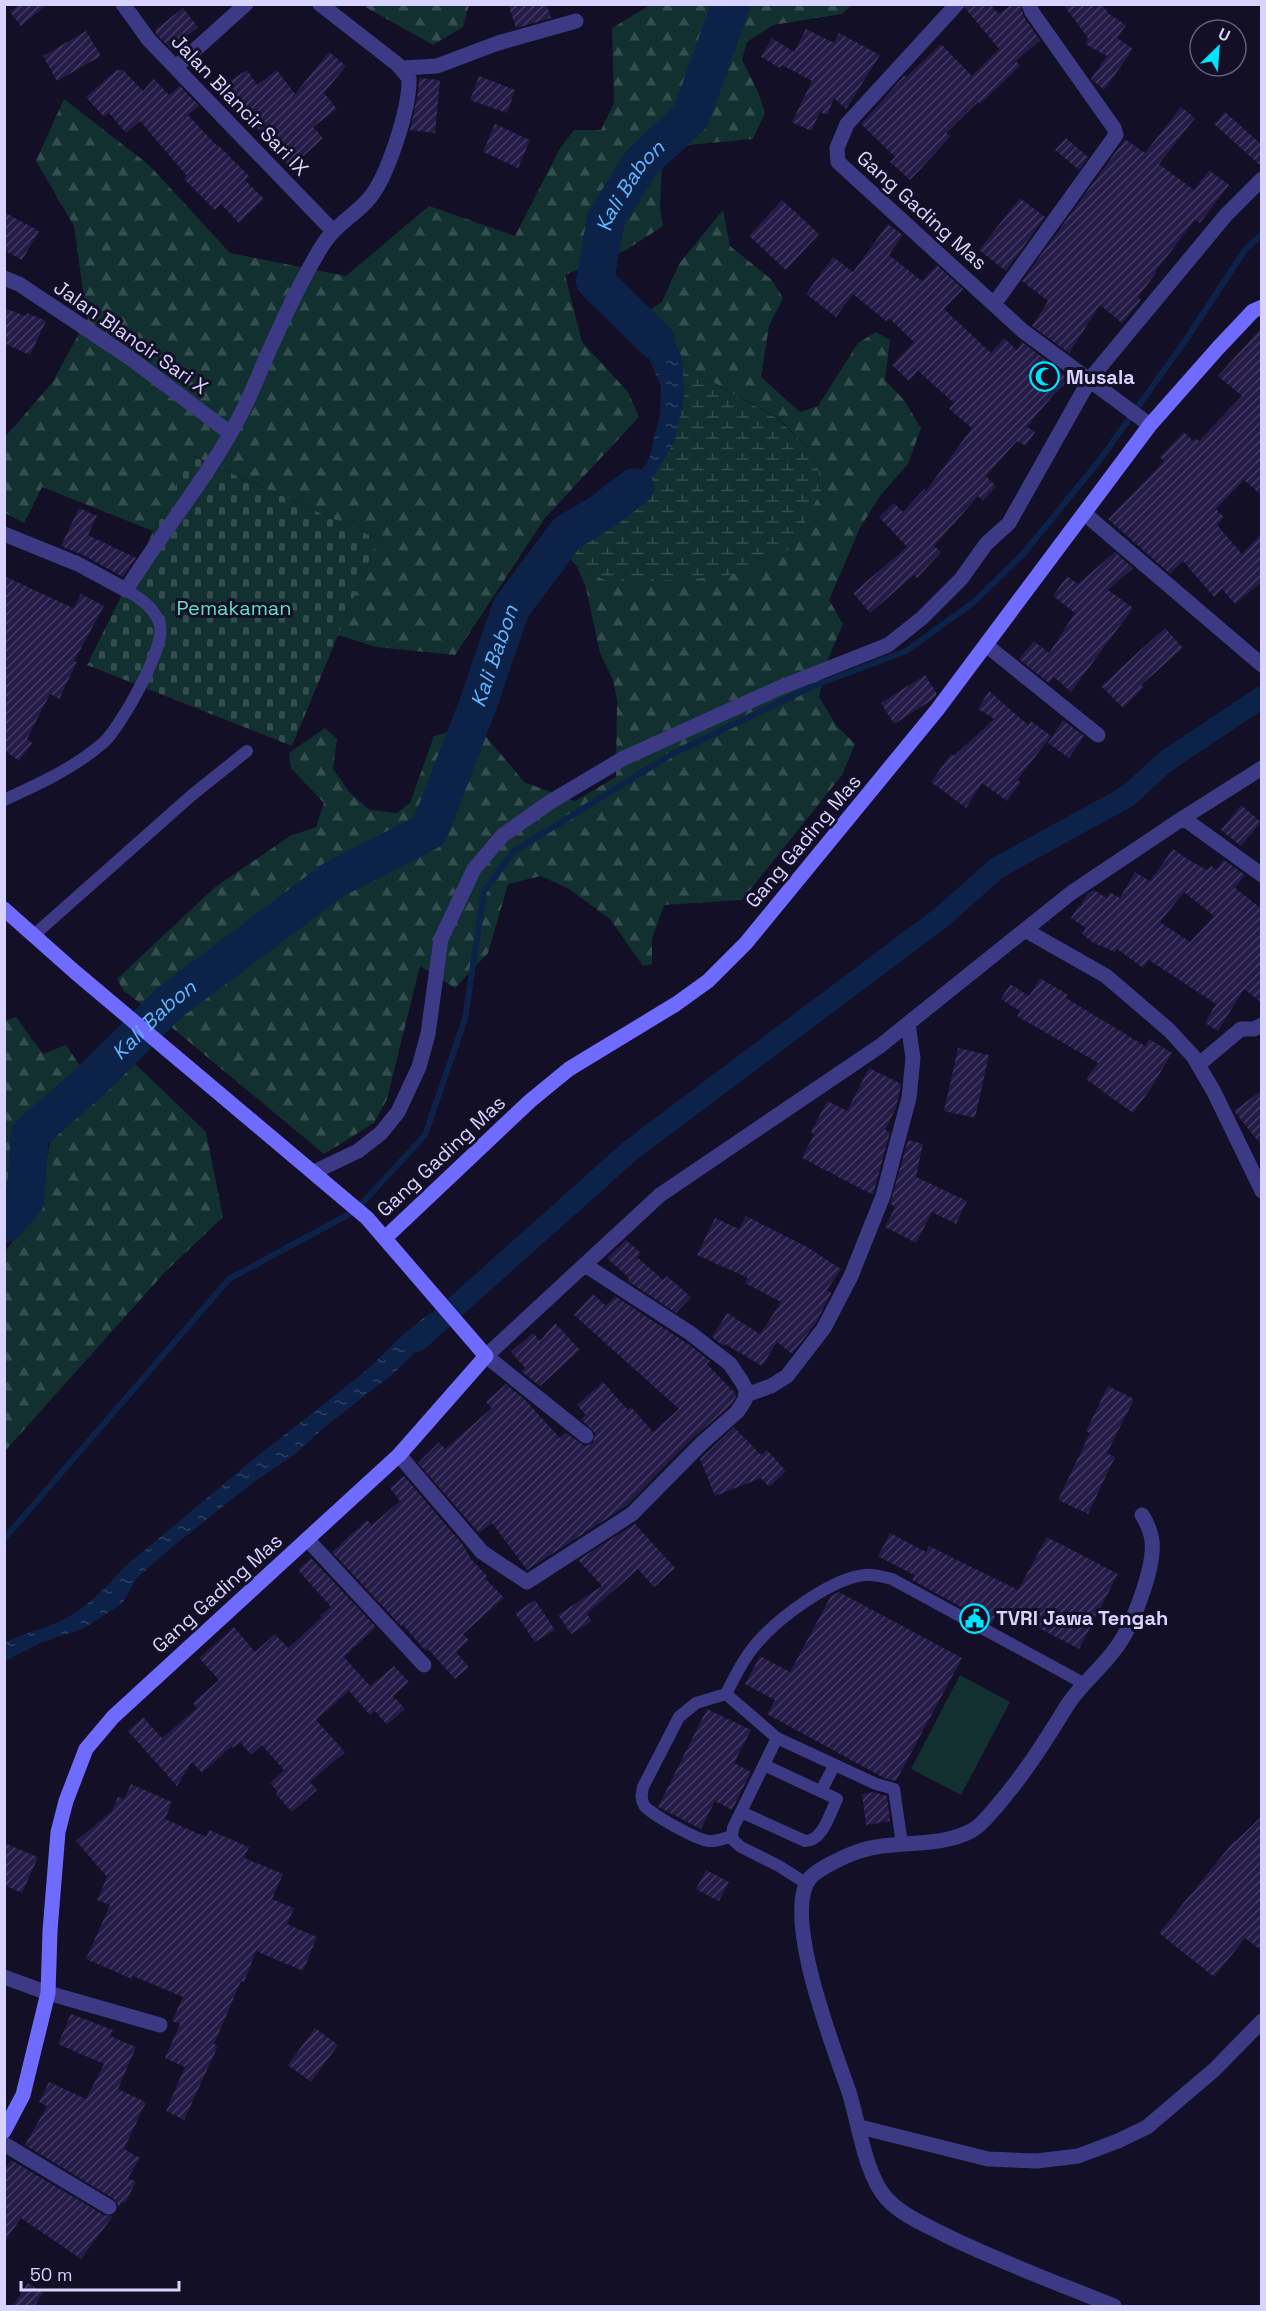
<svg xmlns="http://www.w3.org/2000/svg" width="1266" height="2311" font-family="'Space Grotesk',sans-serif">
  <style>
    .forest { fill: url(#forest-firs) }
    .wetland { fill: url(#wetland-marsh) }
    .cemetery { fill: url(#cemetery-stones) }
    .pitch { fill: #12302f }
    .water { fill: url(#water-ripples) }
    .lines { fill: none; stroke-linecap: round; stroke-linejoin: round }
    .stream { stroke: #0c2248; stroke-width: 6 }
    .canal { stroke: #0c2248; stroke-width: 22 }
    .river { stroke: #0c2248; stroke-width: 38 }
    .building { fill: url(#building-hatch); fill-rule: evenodd }
    .lane { stroke: #3d3a85; stroke-width: 12 }
    .street { stroke: #3d3a85; stroke-width: 15 }
    .secondary { stroke: #6f6bff; stroke-width: 15 }
    .labels { text-anchor: middle; stroke-width: 6; stroke-linejoin: round; paint-order: stroke }
    .street-label { font-size: 20px; fill: #d9d4ff; stroke: #130f26 }
    .poi-label { font-size: 20px; font-weight: bold; fill: #d9d4ff; stroke: #130f26; text-anchor: start }
    .park-label { font-size: 20px; fill: #5fe0c0; stroke: #130f26 }
    .water-label { font-size: 21px; font-style: italic; fill: #62b6ff; stroke: #130f26 }
  </style>
  <defs>
    <pattern id="forest-firs" width="22" height="20" patternUnits="userSpaceOnUse" patternTransform="scale(1.5)"><rect width="22" height="20" fill="#12302f"/><path d="M5 1l3.5 6h-7zM16 11l3.5 6h-7z" fill="#344d4e"/></pattern>
    <pattern id="wetland-marsh" width="20" height="14" patternUnits="userSpaceOnUse" patternTransform="scale(1.5)"><rect width="20" height="14" fill="#12302f"/><path d="M1 5h8M5 5V1M11 12h8M15 12V8" fill="none" stroke="#344d4e"/></pattern>
    <pattern id="cemetery-stones" width="16" height="16" patternUnits="userSpaceOnUse" patternTransform="scale(1.5)"><rect width="16" height="16" fill="#12302f"/><path d="M2 7V4a2 2 0 0 1 4 0v3zM10 15v-3a2 2 0 0 1 4 0v3z" fill="#344d4e"/></pattern>
    <pattern id="water-ripples" width="26" height="14" patternUnits="userSpaceOnUse" patternTransform="scale(1.5)"><rect width="26" height="14" fill="#0c2248"/><path d="M2 4q2-2 4 0t4 0M15 11q2-2 4 0t4 0" fill="none" stroke="#2f4163"/></pattern>
    <pattern id="building-hatch" width="6" height="6" patternUnits="userSpaceOnUse" patternTransform="scale(1.5)"><rect width="6" height="6" fill="#241b47"/><path d="M-1 1l2-2M0 6l6-6M5 7l2-2" fill="none" stroke="#433b63"/></pattern>
  </defs>
  <rect width="100%" height="100%" fill="#130f26"/>
  <path class="forest" d="M362 5H469L463 27 433 45Z
    M650 5H851L842 14 773 25 747 42 742 60 758 92 765 113 753 139 688 145 662 164 660 209 663 226 626 250 565 275 582 342 628 392 639 417 545 518 455 655 376 647 338 635 378 539 192 455 153 531 42 487 24 523 5 513V437L52 383 87 319 74 226 36 161 64 99 149 165 230 253 346 276 429 206 515 236 559 150 574 130H601L614 103 612 28Z
    M723 210 730 246 772 280 783 298 769 326 761 377 800 412 818 406 858 343 876 332 890 340 885 380 904 400 921 428 908 464 880 496 860 528 829 600 843 624 828 659 819 697 836 725 855 744 842 775 742 900 664 905 652 939V964L643 966 610 919 569 889 541 876 508 884 488 953 455 988 420 966 387 1099 374 1123 324 1154 170 1026 124 991 117 979 214 888 290 836 316 827 324 803 291 768 289 753 325 728 337 739 333 769 350 793 370 810 397 813 410 803 434 736 452 731 484 734 524 782 575 801 616 777 617 700 613 680 600 653 586 588 577 566 605 580 808 448 778 418 682 365C681 341 659 327 643 314L662 302 679 264Z
    M16 1017 43 1054 66 1045 82 1069 17 1130 18 1173 5 1193V1020Z
    M130 1059 206 1132 223 1217 165 1272 5 1451V1251L36 1213 51 1137Z"/>
  <path class="wetland" d="M682 365 777 418 808 448 824 485 793 547 757 567 722 577 635 582 605 580 577 566 566 555 559 552 570 537 598 522 644 491 656 472 684 395Z"/>
  <path class="cemetery" d="M191 455 378 539 292 746 87 665Z"/>
  <path class="pitch" d="M960 1675 1010 1702 961 1795 911 1769Z"/>
  <path class="water" d="M624 304 632 305 670 336 682 357 684 395 680 419 672 446 644 491 598 522 589 515 622 493 637 478 650 456 660 413 661 387 643 344 615 308Z
    M431 1312 446 1330 422 1346 394 1373 327 1425 294 1455 255 1481 172 1547 136 1579 122 1604 82 1629 43 1642 5 1661V1643C25 1631 50 1629 70 1616 90 1604 108 1586 123 1568L255 1458 367 1370 406 1332Z"/>
  <g class="lines">
    <path class="stream" d="M4 1539 229 1279 355 1211 425 1135 465 1019 484 891 514 851 672 754 811 687 906 651 974 602 1023 554 1099 461 1187 338 1245 250 1262 234"/>
    <path class="canal" d="M417 1341 631 1150 943 916 997 868 1128 796 1165 762 1262 697"/>
    <g class="river">
      <path id="s1" d="M656 341 595 281 606 219 641 163 691 116 731 4"/>
      <path id="s2" d="M4 1224 25 1201 30 1134 91 1081 169 1003 333 880 429 831 477 707 511 608 567 533 602 512 635 487"/>
    </g>
  </g>
  <path class="building" d="M20 4H48L21 26 10 12Z
    M508 4H546L551 18 516 28Z
    M967 4H990L999 14 1012 4H1020L1024 17 1040 40 1016 61 1020 66 980 104 978 102 946 133 951 136 910 180 890 162 895 157 861 124 904 76 906 77 941 44 972 76 999 49 965 8Z
    M1063 4H1102L1109 14 1126 25 1117 38 1133 49 1104 90 1091 79 1107 56 1085 44 1088 38Z
    M183 8 198 27 171 49 156 34V29Z
    M806 29 834 43 839 33 880 55 846 109 834 98 827 115 820 112 811 131 792 122 812 81 782 65 780 68 761 57 772 38 794 52Z
    M86 31 101 56 57 81 43 56Z
    M329 52 346 66 324 93 337 109 313 127 323 138 290 168 249 118 248 119 224 85 247 70 257 85 277 70 295 94Z
    M116 70H123L143 91 154 79 169 95 180 86 199 106 188 115 217 146 218 145 249 176 245 180 264 199 239 223 221 204 215 210 184 179 187 176 140 121 126 133 109 113 104 117 86 97Z
    M479 76 515 90 507 113 470 100Z
    M419 78 440 80 435 133 410 130 418 93Z
    M1181 107 1195 118 1159 164 1194 190 1209 170 1229 185 1200 223 1195 220 1155 272 1156 273 1138 297 1141 300 1122 323 1100 305 1069 353 1032 326 1048 301 1022 281 1125 139 1145 153Z
    M1225 112 1262 145V167L1214 124Z
    M495 124 530 140 518 168 483 152Z
    M1066 138 1088 157 1079 170 1055 150Z
    M1020 198 1045 217 1006 271 979 250Z
    M782 200 819 234 786 270 749 236Z
    M4 212 39 231 22 260 4 250Z
    M888 224 903 235 889 255 922 281 937 265 963 289 944 309 991 353 1004 338 1017 350 1022 342 1059 370 1069 380 1054 394 1027 427 1035 432 1026 446 1017 441 986 476 996 486 983 501 978 496 934 546 941 552 917 578 914 575 870 613 853 593 907 547 879 517 894 503 903 512 924 489 926 491 972 428 949 409 954 403 918 371 909 381 892 365 914 342 889 318 886 321 853 294 836 317 806 294 833 257 853 272Z
    M4 308 26 316 27 313 46 321 30 355 4 343Z
    M1262 327V496L1244 480 1216 509 1224 517 1217 525 1242 554 1262 533V582L1235 604 1222 589 1214 597 1183 561 1170 574 1108 519 1164 461 1160 457 1184 432 1193 441 1196 438 1199 441 1242 396 1218 376Z
    M79 508 97 516 88 535 136 558 123 577 83 555 61 546Z
    M1115 552 1133 568 1108 590 1133 608 1071 692 1054 677 1049 683 1019 659 1034 641 1049 653 1075 613 1053 596 1067 576 1078 584Z
    M4 576 73 608 81 594 104 606 74 661 77 662 59 699 50 694 27 739 32 743 19 761 4 750Z
    M1165 628 1183 648 1141 685 1144 687 1123 708 1101 686Z
    M925 675 937 694 932 700 894 724 881 703Z
    M989 691 1028 725 1031 721 1051 736 1017 780 1021 782 1007 801 982 783 966 808 931 782 951 754 954 756 994 719 978 709Z
    M1063 720 1084 736 1069 758 1048 743Z
    M1241 805 1261 822 1241 846 1221 830Z
    M1173 849 1192 862 1207 870 1211 866 1216 870 1224 860 1245 875 1235 888 1262 909V1003L1244 989 1218 1031 1205 1023 1216 1004 1149 960 1143 968 1117 949 1115 952 1092 942 1082 934 1086 928 1071 918 1079 905 1080 906 1088 893 1093 890 1107 898 1110 892 1120 898 1135 872 1150 881ZM1184 892 1214 916 1190 942 1160 922Z
    M1040 978 1068 995 1066 998 1145 1046 1149 1039 1172 1053 1151 1088 1133 1113 1086 1079 1098 1063 1017 1016 1020 1011 1001 999 1010 984 1029 996Z
    M958 1048 989 1055 975 1118 944 1111Z
    M869 1068 901 1084 896 1108 885 1130 890 1132 873 1195 802 1158 814 1134 811 1132 827 1101 847 1111Z
    M1262 1090V1146L1234 1111Z
    M908 1140 923 1144 916 1177 967 1201 956 1224 932 1212 916 1243 885 1227 895 1207 890 1204Z
    M746 1216 807 1247 841 1269 827 1290 831 1293 816 1323 792 1354 777 1342 762 1366 725 1344 723 1346 712 1337 727 1313 760 1334 781 1302 745 1283 748 1278 697 1255 715 1218 739 1229Z
    M626 1240 641 1253 637 1257 663 1280 667 1276 691 1297 676 1313 628 1281 629 1279 626 1275 607 1258Z
    M593 1294 606 1306 615 1296 691 1346 710 1361 707 1364 736 1394V1397L730 1406 695 1436 626 1506 527 1570 492 1523 479 1533 418 1463 439 1442 445 1449 492 1408 486 1402 506 1384 525 1400 560 1438 566 1433 585 1446 593 1443 595 1433 581 1419 586 1415 577 1405 603 1382 628 1410 631 1407 653 1432 679 1409 574 1315Z
    M555 1323 580 1350 540 1386 521 1371 525 1368 511 1352 533 1333 540 1341Z
    M1108 1386 1134 1399 1107 1453 1115 1457 1088 1514 1058 1500 1090 1433 1086 1431Z
    M734 1427 761 1455 767 1450 786 1471 769 1487 761 1478 715 1496 700 1459Z
    M404 1476 463 1545 471 1559 487 1576 485 1578 504 1598 463 1634 469 1640 456 1652 469 1667 455 1679 428 1649 426 1651 403 1625 401 1626 332 1552 367 1520 372 1525 400 1501 390 1488Z
    M635 1524 675 1568 654 1587 638 1569 587 1614 592 1621 571 1634 558 1615 602 1586 578 1560Z
    M890 1533 926 1552 929 1546 1018 1590 1047 1537 1118 1574 1079 1649 1000 1608 992 1624 912 1580 914 1575 878 1556Z
    M311 1558 376 1627 344 1657 370 1686 394 1666 409 1682 393 1696 405 1709 387 1725 375 1711 370 1715 349 1691 316 1720 345 1752 310 1782 317 1790 292 1812 276 1794 278 1792 270 1783 284 1770 262 1745 251 1755 240 1742 233 1748 232 1746 202 1773 192 1762 177 1786 128 1731 143 1717 162 1738 197 1708 193 1703 219 1680 199 1658 234 1627 255 1652 275 1634 288 1648 322 1617 320 1616 331 1607 298 1570Z
    M839 1592 962 1658 896 1781 884 1778 767 1714 775 1700 745 1684 760 1656 790 1672 831 1596Z
    M535 1600 555 1630 535 1642 515 1613Z
    M707 1709 751 1730 734 1763 751 1772 732 1810 715 1801 701 1829 658 1807Z
    M131 1784 172 1802 165 1819 206 1837 209 1830 249 1847 244 1858 283 1874 272 1899 294 1908 287 1924 317 1937 303 1971 256 1951 244 1982 241 1981 214 2044 218 2046 184 2120 166 2111 185 2067 165 2058 180 2024 172 2021 183 1997 133 1976 132 1979 86 1959 110 1905 97 1900 107 1877 76 1841 112 1811 118 1797 124 1799Z
    M874 1792 887 1796 890 1821 866 1825 862 1794Z
    M1262 1816V1951L1245 1938 1214 1977 1159 1933 1235 1840 1236 1841Z
    M4 1843 38 1857 22 1893 4 1885Z
    M706 1870 729 1882 719 1901 696 1889Z
    M71 2014 113 2030 110 2036 136 2047 118 2089 146 2102 124 2149 140 2158 128 2178 136 2182 125 2203 122 2202 119 2207 114 2199 25 2145 47 2106 39 2102 49 2082 86 2099 104 2064 58 2044Z
    M315 2028 338 2045 311 2082 288 2065Z
    M11 2160 104 2215 113 2216 81 2259 21 2218 4 2243V2169Z
    M28 2283 43 2293 34 2307H12Z"/>
  <g class="lines">
    <path class="lane" d="M4 800C39 784 74 768 103 743 120 728 166 647 160 625 155 608 141 599 126 590
      M34 935 192 795 247 751
      M726 1694 777 1738 876 1784 894 1789 902 1844
      M777 1738 733 1828 732 1836 734 1841 741 1847 779 1866 807 1884
      M821 1791 834 1766
      M741 1812 805 1841C823 1841 830 1813 837 1799L764 1765
      M732 1836C725 1838 717 1842 709 1841 699 1841 648 1813 644 1805 640 1799 642 1793 643 1787L679 1717 696 1703 726 1694C735 1676 744 1658 757 1643 778 1618 832 1578 865 1575 874 1574 883 1577 892 1579L1083 1683"/>
    <path class="street" d="M123 4 149 40 333 231
      M957 4 847 124 837 148 838 162 1023 331 1150 425
      M176 67 246 4
      M402 68 437 66 498 43 576 21
      M4 278 19 284 130 358 230 433
      M994 304 1116 135 1114 128 1032 12 1029 4
      M1085 514 1262 665
      M4 534 78 564 126 590C164 529 211 474 243 410 251 394 258 377 265 360 282 322 300 282 322 246 333 227 352 217 367 201 387 180 410 108 409 78L397 64 320 4
      M986 645 1098 735
      M1183 818 1262 875
      M1025 930 1106 976 1169 1030 1193 1056 1214 1092 1262 1191
      M1198 1065 1241 1029H1254L1262 1025
      M314 1172 358 1151 381 1133 398 1112 419 1067 428 1034 441 939 474 869 503 835 550 802 624 758 779 688 888 645 922 618 961 579 986 544 1009 523 1090 379 1226 215 1262 179
      M746 1395 771 1386 787 1376 824 1328 851 1276 883 1196 909 1098 913 1058 908 1024
      M586 1436 486 1356 660 1195 880 1046 1071 893 1183 818 1262 768
      M399 1455 482 1552 527 1582 632 1514 702 1443 737 1412 745 1400 746 1390 742 1382 730 1364 690 1333 585 1265
      M307 1539 424 1665
      M4 1977 48 1993 160 2025
      M860 2127 988 2159 1037 2161 1078 2156 1118 2141 1147 2127 1214 2070 1262 2021
      M4 2144 109 2207
      M1114 2306C1057 2283 1000 2262 945 2235 926 2225 903 2216 887 2199 865 2175 859 2124 849 2092 835 2051 781 1915 810 1878 816 1871 826 1866 834 1862 849 1854 865 1848 882 1846 912 1842 944 1845 971 1831 981 1826 989 1815 996 1807 1024 1775 1046 1740 1068 1704 1082 1683 1101 1669 1116 1648 1132 1627 1155 1568 1152 1541 1151 1532 1147 1523 1142 1515"/>
    <path class="secondary" d="M4 909 75 972 367 1218 486 1356 399 1455 113 1717 86 1749 66 1801 58 1832 50 1931 48 1993 23 2095 4 2131
      M385 1238 530 1101 569 1069 676 1004 708 981 746 943 937 710 1150 425 1218 348 1253 311 1262 307"/>
  </g>
  <defs>
    <symbol id="mosque-ring" viewBox="-11 -11 22 22"><circle r="9.5" fill="#130f26" stroke="#00e5ff" stroke-width="1.5"/><path d="M3.5-4.9A6 6 0 1 0 3.5 4.9A5 5 0 1 1 3.5-4.9Z" fill="#00e5ff"/></symbol>
    <symbol id="civic-ring" viewBox="-11 -11 22 22"><circle r="9.5" fill="#130f26" stroke="#00e5ff" stroke-width="1.5"/><path d="M-.6-6.5H3V-4.5H.6V-3L4-1V1h2V6H-6V1h2V-1L-.6-3ZM-1.2 2.5V6h2.4V2.5Z" fill="#00e5ff"/></symbol>
  </defs>
  <g fill-rule="evenodd">
    <use href="#mosque-ring" x="1028" y="360" width="33" height="33"/>
    <use href="#civic-ring" x="958" y="1602" width="33" height="33"/>
  </g>
  <g class="labels">
    <g class="street-label">
      <text transform="translate(240 105) rotate(46)" y="7">Jalan Blancir Sari IX</text>
      <text transform="translate(922 210) rotate(42)" y="7">Gang Gading Mas</text>
      <text transform="translate(131 337) rotate(35)" y="7">Jalan Blancir Sari X</text>
      <text transform="translate(803 841) rotate(-50)" y="7">Gang Gading Mas</text>
      <text transform="translate(441 1156) rotate(-43)" y="7">Gang Gading Mas</text>
      <text transform="translate(217 1593) rotate(-42)" y="7">Gang Gading Mas</text>
    </g>
    <g class="poi-label">
      <text x="1066" y="384">Musala</text>
      <text x="996" y="1625">TVRI Jawa Tengah</text>
    </g>
    <g class="park-label">
      <text x="234" y="615">Pemakaman</text>
    </g>
    <g class="water-label">
      <text dy="7" stroke="none"><textPath href="#s1" startOffset="189">Kali Babon</textPath></text>
      <text dy="7" stroke="none"><textPath href="#s2" startOffset="789">Kali Babon</textPath></text>
      <text dy="7" stroke="none"><textPath href="#s2" startOffset="267">Kali Babon</textPath></text>
    </g>
  </g>
  <rect width="1266" height="2311" fill="none" stroke="#d9d4ff" stroke-width="12"/>
  <g transform="translate(1218 48) rotate(25)"><circle r="28" fill="#130f26" stroke="#625e7d" stroke-width="1.5"/>
  <path d="M0-4.5L10 22L0 15L-10 22Z" fill="#00e5ff"/>
  <text y="-9" font-size="16" font-weight="bold" text-anchor="middle" fill="#d9d4ff">U</text>
  </g>
  <path d="M21 2281v9h158v-9" fill="none" stroke="#d9d4ff" stroke-width="3"/>
  <text x="30" y="2281" font-size="18" fill="#d9d4ff" stroke="#130f26" stroke-width="4.5" paint-order="stroke">50 m</text>
</svg>
